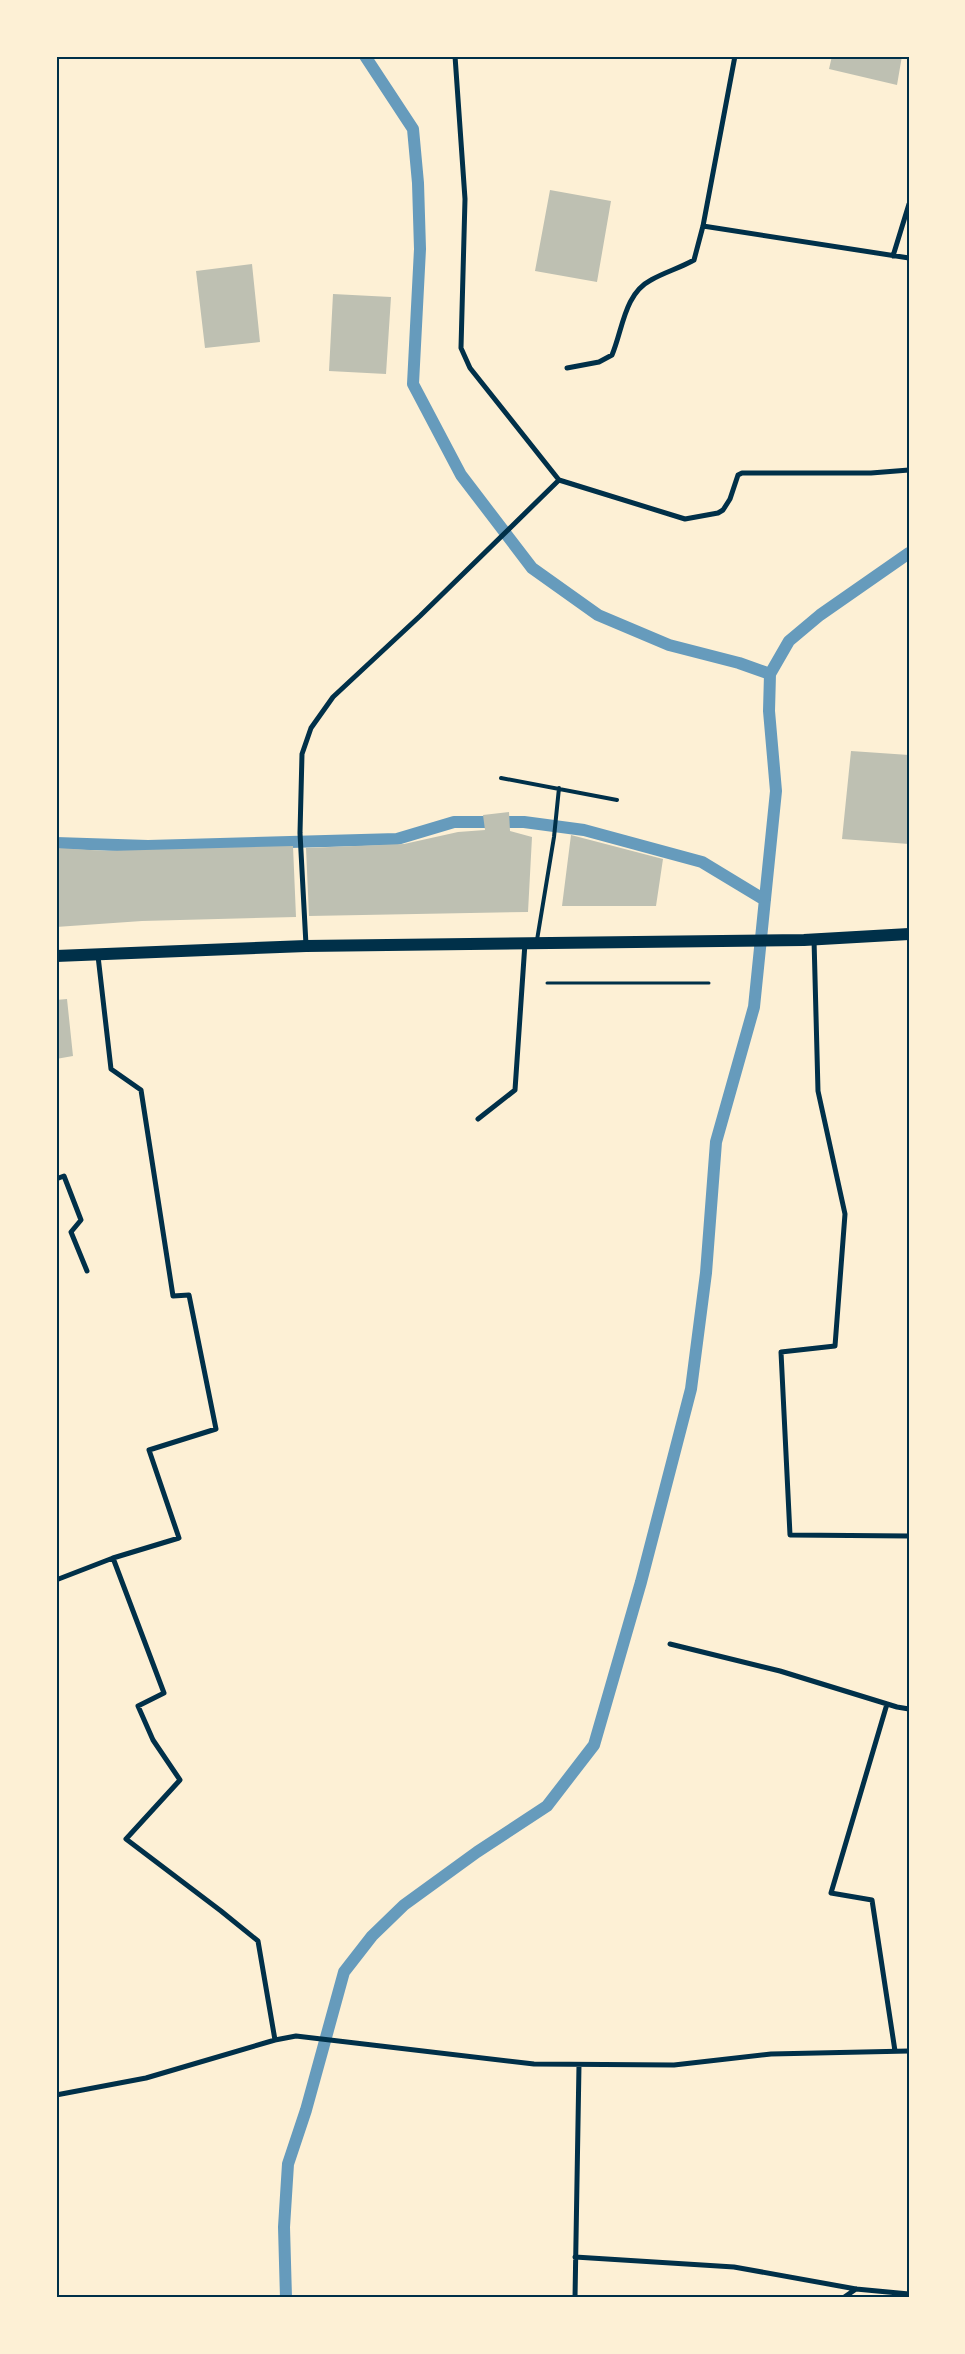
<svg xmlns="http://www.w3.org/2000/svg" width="965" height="2354" font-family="Rubik,sans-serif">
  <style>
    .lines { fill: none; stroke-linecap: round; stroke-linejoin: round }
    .stream { stroke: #669bbc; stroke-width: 12 }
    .building { fill: #bec0b2 }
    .path { stroke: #003049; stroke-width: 3 }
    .service { stroke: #003049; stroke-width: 4 }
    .minor { stroke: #003049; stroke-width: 5 }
    .primary { stroke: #003049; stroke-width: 12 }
    .neatline { fill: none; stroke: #003049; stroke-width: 2 }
  </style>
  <rect width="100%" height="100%" fill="#fdf0d5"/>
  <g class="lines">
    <path class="stream" d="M365 56 413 129 418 183 420 249 413 384 461 475 532 568 598 615 669 645 739 663 770 674
      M56 843 148 846 397 839 454 822H524L584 830 702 862 765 900
      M286 2298 284 2227 288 2164 306 2110 344 1972 372 1936 404 1905 477 1852 547 1806 594 1745 641 1582 691 1389 706 1273 716 1142 754 1007 776 791 769 711 770 674 789 641 820 615 909 553"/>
  </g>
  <path class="building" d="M832 56H902L897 85 829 69Z
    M550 190 611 201 597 282 535 271Z
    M252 264 260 342 205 348 196 271Z
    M333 294 391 297 386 374 329 371Z
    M851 751 909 755V844L842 839Z
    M509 812 510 831 532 837 528 912 309 916 306 848 404 844 458 832 485 830 483 815Z
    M571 835 663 859 656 906H562Z
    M293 846 296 917 142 921 56 927V848L108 851Z
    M67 999 73 1056 56 1059V1000Z"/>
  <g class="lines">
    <path class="path" d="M547 983H709"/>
    <path class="service" d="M501 778 617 800
      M537 940 554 837 559 788"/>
    <path class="minor" d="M703 226 909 258
      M893 256 909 204
      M567 368 599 362 612 355C623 329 624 294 651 280 665 272 680 268 694 260L703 226 735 56
      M559 480 685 519 718 513 723 510 730 499 738 475 742 473H871L909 470
      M814 939 818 1091 845 1214 835 1346 781 1352 790 1535 909 1536
      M306 945 300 833 302 754 311 728 333 697 420 616 559 480 470 368 461 348 465 199 455 56
      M98 956 111 1069 141 1090 173 1296 189 1295 216 1429 149 1450 179 1538 113 1558 164 1693 138 1706 153 1740 180 1780 126 1839 221 1911 258 1941 275 2040
      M478 1119 515 1090 525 943
      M56 1179 64 1176 81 1220 71 1232 87 1271
      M56 1580 113 1558
      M670 1644 780 1671 897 1707 909 1709
      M887 1704 831 1893 872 1900 895 2051
      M56 2095 146 2078 275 2040 296 2036 534 2064 674 2065 771 2054 909 2051
      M575 2257 734 2267 856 2289 909 2294
      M575 2298 579 2065
      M843 2298 856 2289"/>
    <path class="primary" d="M56 956 306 946 804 940 909 934"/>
  </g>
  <rect width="965" height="2354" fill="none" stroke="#fdf0d5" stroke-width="115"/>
  <rect x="58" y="58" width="850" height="2238" class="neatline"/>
</svg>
